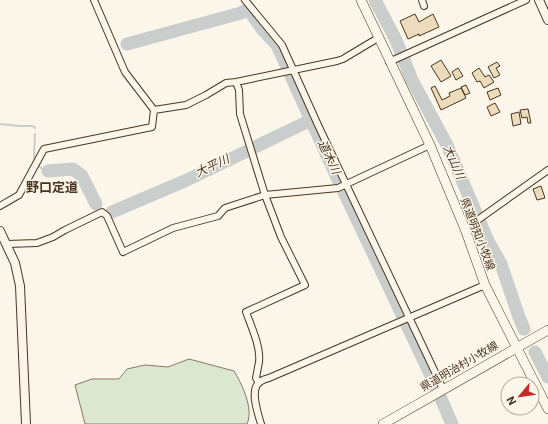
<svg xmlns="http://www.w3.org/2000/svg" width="548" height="424" font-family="Roboto,'Noto Sans JP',sans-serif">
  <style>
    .green { fill: #dce7d0; stroke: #887966 }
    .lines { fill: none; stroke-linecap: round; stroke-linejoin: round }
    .stream { stroke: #c9cecd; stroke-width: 2 }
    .river { stroke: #c9cecd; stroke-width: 13 }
    .building { fill: #ecdcbc; stroke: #4a3520 }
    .minor-casing { stroke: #4a3520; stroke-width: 8 }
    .tertiary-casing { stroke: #4a3520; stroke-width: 10 }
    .secondary-casing { stroke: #4a3520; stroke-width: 10 }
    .minor { stroke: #fbf6e9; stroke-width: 6 }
    .tertiary { stroke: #fbf6e9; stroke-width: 8 }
    .secondary { stroke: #fbf6e9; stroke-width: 9 }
    .labels { text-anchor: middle; stroke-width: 3; stroke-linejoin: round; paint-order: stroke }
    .street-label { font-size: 11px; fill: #4a3520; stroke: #fbf6e9 }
    .water-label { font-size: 12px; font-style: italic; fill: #4a3520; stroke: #fbf6e9 }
    .quarter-label { font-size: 13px; font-weight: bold; fill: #4a3520; stroke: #fbf6e9 }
  </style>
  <rect width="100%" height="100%" fill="#fbf6e9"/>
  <path class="green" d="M189 359 234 371C242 384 254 409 247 424H85L75 385 92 379H119L127 369 145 365 168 367Z"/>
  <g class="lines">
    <path class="stream" d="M0 124 20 126H33L35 128
      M35 162 34 157 35 134
      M38 165 42 169 48 171"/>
    <path class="river" d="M375 0 396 40 412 80 447 145 488 241 501 264 519 317 524 329
      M127 44 241 13 248 9 262 29 277 45 336 175 432 378 452 424
      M48 171 73 169 82 176 96 204
      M112 212 187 180 311 120
      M535 352 548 377"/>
  </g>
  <path class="building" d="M415 14 419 22 433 14 439 27 419 36V34L408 39 400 21Z
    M441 60 451 76 441 82 431 66Z
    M497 62 500 66 496 68 500 75 494 78 488 67Z
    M458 68 463 76 456 80 452 72Z
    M479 68 485 77 489 75 494 82 484 88 480 81 477 82 472 73Z
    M466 85 470 93 465 95 461 87Z
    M435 86 442 100 450 96 449 93 461 88 466 98 441 110 431 88Z
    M498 88 501 95 490 100 487 92Z
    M495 103 500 112 491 116 487 107Z
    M528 109 531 123H528L527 117 522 118 520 110Z
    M519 112 521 124 513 126 511 114Z
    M541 186 545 198 537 200 533 189Z"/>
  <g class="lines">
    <defs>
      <path id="minor" d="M245 0 282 45 318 125 443 389
        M422 0 424 6
        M389 62 526 0
        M236 82 239 90 240 114 265 195 281 237 305 285 246 312C251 326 261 347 259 362 258 367 257 373 256 378L259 383
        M154 110 186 105 206 95 226 83 236 82 337 61 343 59 378 38
        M0 206 19 195 44 149 152 127 154 110 125 72 94 0
        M465 229 548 170
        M7 244 37 243 53 237 65 230 102 212 107 216 123 252 173 228 218 216 225 208 265 195 338 188 430 145
        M261 424C258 414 251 394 257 385 259 381 265 379 269 378L485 285"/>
      <path id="tertiary" d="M539 0 548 20
        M0 231 15 263 20 286 26 424"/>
      <path id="secondary" d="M361 0 430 145 465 229 485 285 548 409
        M383 424 548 330"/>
    </defs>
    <use href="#minor" class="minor-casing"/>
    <use href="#tertiary" class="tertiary-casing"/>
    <use href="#secondary" class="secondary-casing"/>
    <use href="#minor" class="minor"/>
    <use href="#tertiary" class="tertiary"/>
    <use href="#secondary" class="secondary"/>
  </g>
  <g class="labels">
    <g class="street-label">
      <text transform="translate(478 234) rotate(69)" y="4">県道明知小牧線</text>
      <text transform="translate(459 366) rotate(-30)" y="4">県道明治村小牧線</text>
    </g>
    <g class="water-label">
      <text transform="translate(329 157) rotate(65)" y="4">道木川</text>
      <text transform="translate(454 162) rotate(67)" y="4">大山川</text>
      <text transform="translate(212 166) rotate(-25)" y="4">大平川</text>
    </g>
    <g class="quarter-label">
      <text x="52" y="192">野口定道</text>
    </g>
  </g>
  <g transform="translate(520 396) rotate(241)"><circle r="19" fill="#fbf6e9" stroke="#b4a999"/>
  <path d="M0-3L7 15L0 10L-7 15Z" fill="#c62828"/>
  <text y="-6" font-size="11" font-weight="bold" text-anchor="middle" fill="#4a3520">N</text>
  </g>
</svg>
